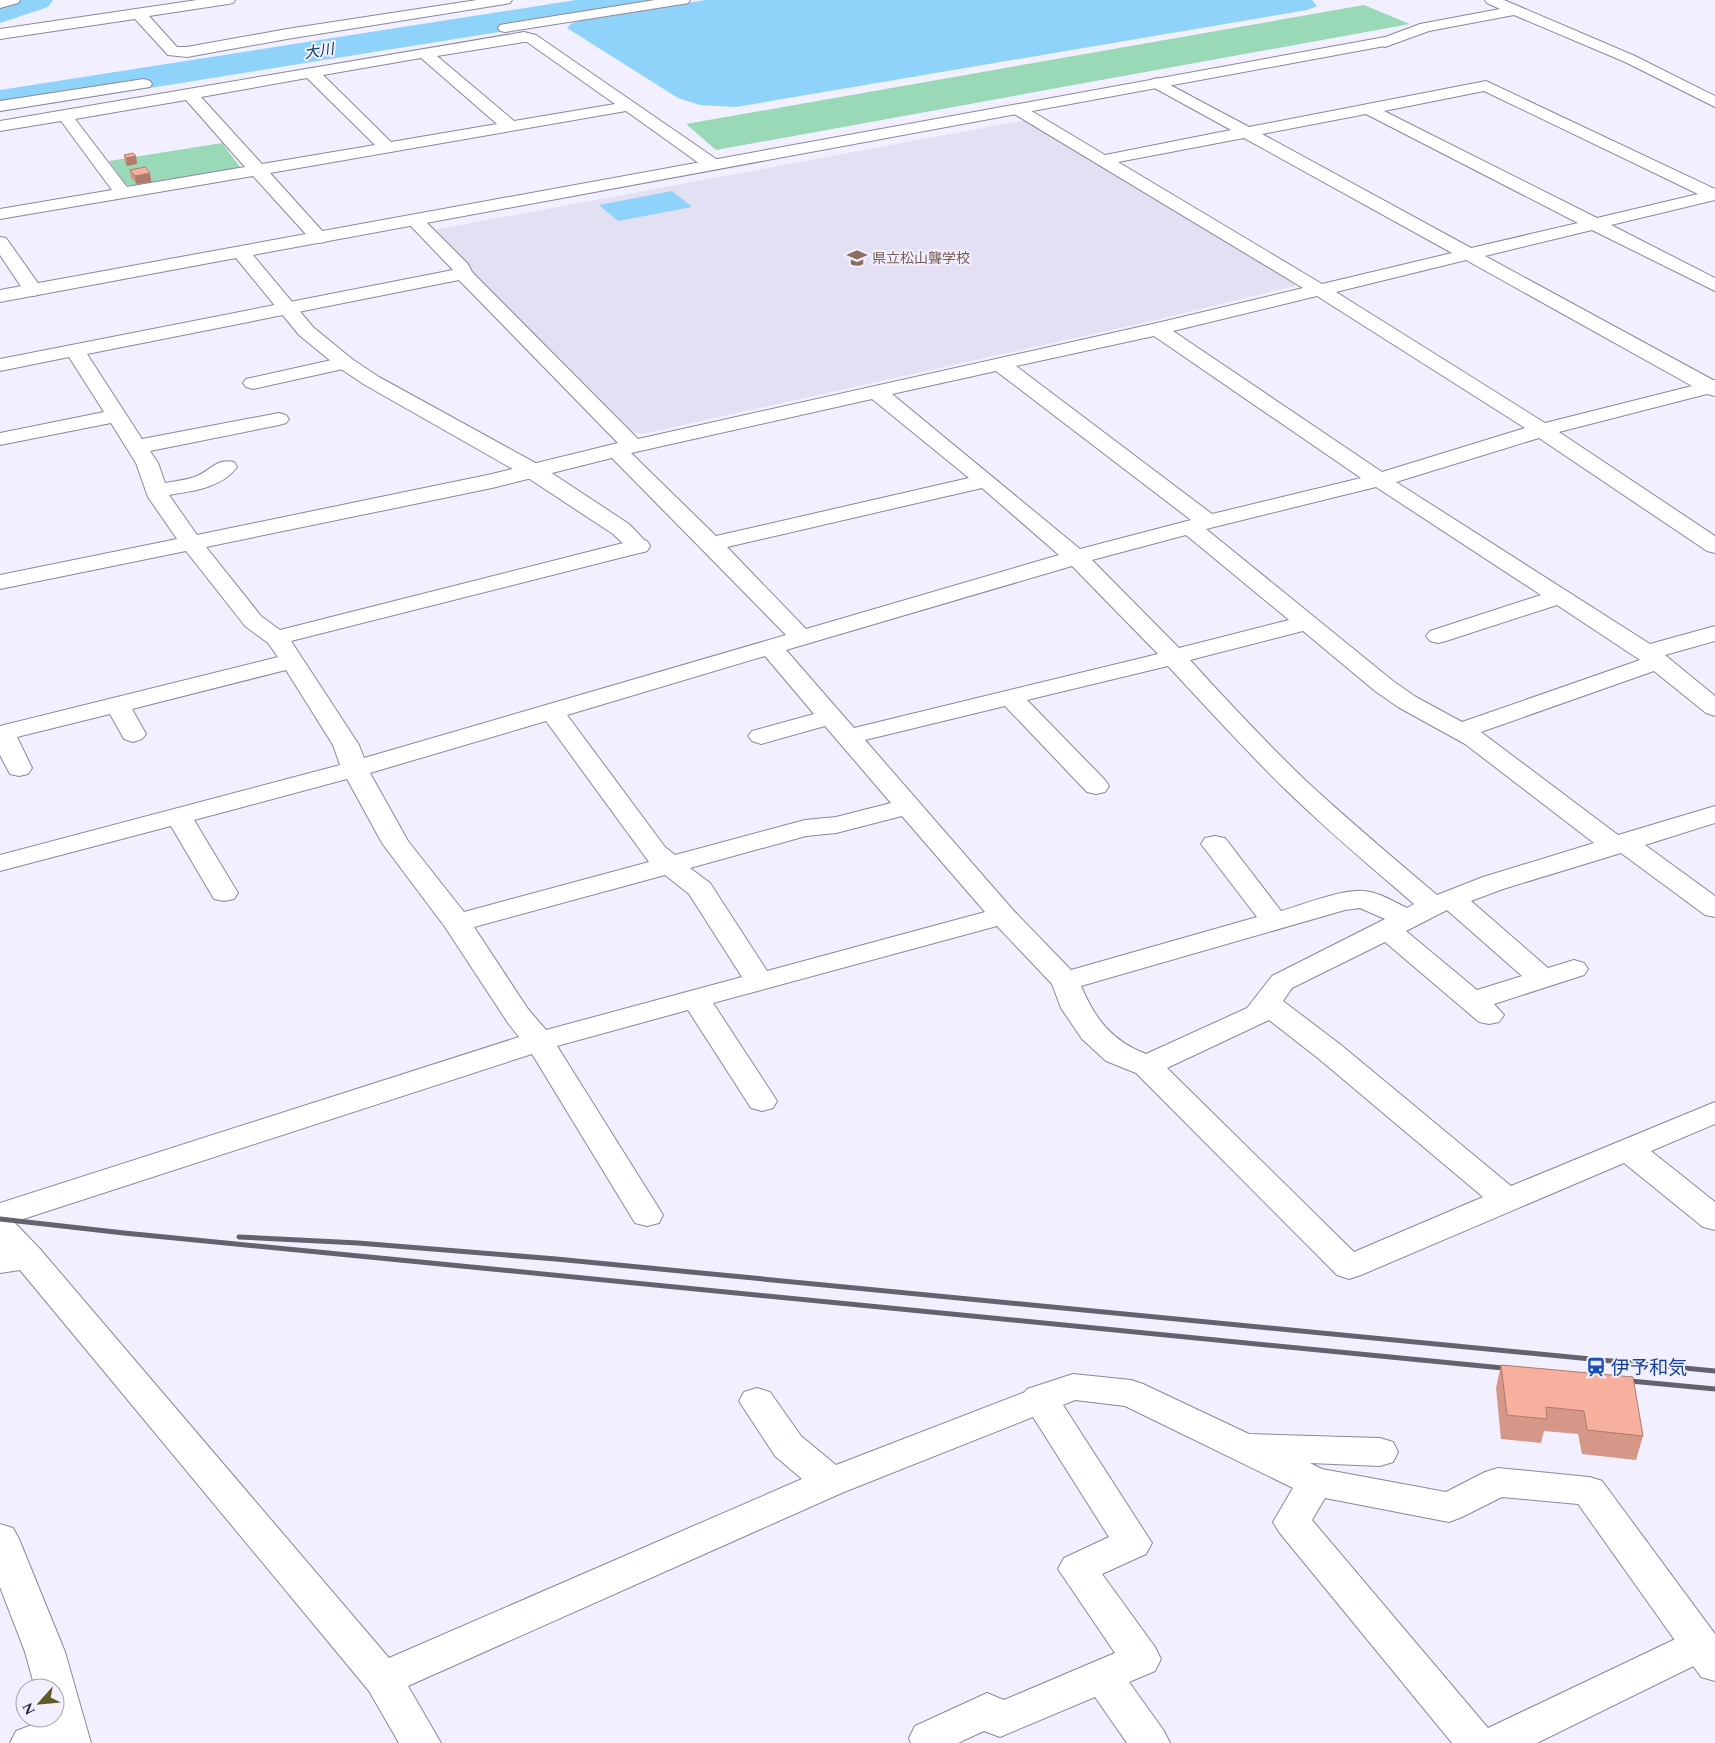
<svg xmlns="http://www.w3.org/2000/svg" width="1715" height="1743" font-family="Spectral,'Noto Sans JP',serif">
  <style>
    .built { fill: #e3e0f3 }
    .green { fill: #9ad9b8 }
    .water { fill: #8fd3fa }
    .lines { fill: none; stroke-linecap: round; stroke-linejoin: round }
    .river { fill: #8fd3fa; fill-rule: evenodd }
    .street-casing { stroke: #8b879c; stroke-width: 2 }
    .secondary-casing { stroke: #8b879c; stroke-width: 2 }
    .street { fill: #fff; fill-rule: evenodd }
    .secondary { fill: #fff; fill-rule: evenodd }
    .rail { stroke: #64626d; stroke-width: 5 }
    .wall { fill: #d59788 }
    .shaded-wall { fill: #ae7b6f }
    .building { fill: #f8b09e; stroke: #ae7b6f }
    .labels { text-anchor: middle; stroke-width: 4; stroke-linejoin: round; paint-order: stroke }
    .far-education-label { font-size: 14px; fill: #785e54; stroke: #f2f0fe; text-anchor: start }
    .far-water-label { font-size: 15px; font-style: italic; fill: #07415b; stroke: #f2f0fe }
    .near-transit-label { font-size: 19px; fill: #164399; stroke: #f2f0fe; text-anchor: start }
  </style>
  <rect width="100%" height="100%" fill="#f2f0fe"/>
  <path class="built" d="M1021 121 1032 122 1295 283V286L1147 322 642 434 632 432 434 233 439 229Z"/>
  <path class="green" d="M1364 5 1410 24 716 150 686 124Z
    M222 143 240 167 234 171 141 187 126 185 109 161Z"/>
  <path class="water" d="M706 0H1312L1317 6 1307 10 736 107 700 105 678 98 567 28 572 23 587 19Z
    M672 191 692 207 618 221 599 205Z"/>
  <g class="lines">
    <path class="river" d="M6 0H53L48 7 0 23V2Z
      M576 0H653L648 7 637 10 0 112V90Z"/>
    <defs>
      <path id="street" d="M197 0H235L233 3 228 4 149 16 177 47H187L287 29 477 0H512L510 3 505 4 287 39 187 57 168 55 135 19 0 39V29Z
        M655 0H690L688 3 683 4 505 32 500 31 498 28 500 25 505 24Z
        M1485 0H1504L1635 56 1715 96V107L1625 62 1514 15 1429 31 1385 47 1380 45 1377 42 1380 39 1420 24 1500 9 1487 3Z
        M524 32 536 35 719 161 722 165 719 169H707L626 111 270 173 325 234 328 238 325 242 319 243 313 242 253 176 0 219V209L112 190 61 121 0 131V121ZM524 42H527L615 104 514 121 437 56ZM421 58 497 124 391 142 323 75ZM307 78 375 145 262 164 201 97ZM186 100 245 167 127 187 75 119Z
        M1157 78 1249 127 1486 81 1715 189V200L1611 225 1715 278V291L1592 230 1485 256 1713 380H1715V396L1707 394 1559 432 1715 536V553L1707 551 1539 438 1396 482 1650 644 1715 626V641L1665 655 1715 696V716L1706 713 1654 671 1481 732 1618 835 1715 806V823L1645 845 1715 896V917L1705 915 1621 853 1503 889 1471 901 1548 968 1574 960 1584 963 1588 969 1584 975 1494 1004 1504 1015 1499 1022 1489 1024 1479 1022 1385 942 1292 988 1283 1001 1341 1045 1511 1186 1715 1102V1124L1651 1151 1715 1202V1230L1703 1227 1624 1163 1361 1275 1349 1279 1337 1275 1136 1073 1106 1061 1082 1039 1061 1008 1052 984 997 926 713 1003 777 1101 773 1108 762 1111 751 1108 688 1010 557 1046 663 1215 659 1223 647 1226 635 1223 532 1054 14 1222 40 1249 389 1658 802 1479 775 1456 739 1401 744 1392 757 1388 770 1392 801 1436 836 1465 1025 1392 1027 1389 1073 1374 1131 1380 1143 1384 1249 1434 1380 1438 1393 1442 1398 1452 1393 1462 1380 1466 1310 1463 1322 1469 1446 1492 1485 1472 1498 1468 1589 1477 1602 1481 1607 1491 1602 1501 1589 1505 1502 1497 1462 1517 1449 1522 1325 1498 1312 1520 1488 1728 1686 1634 1700 1629 1714 1634 1715 1654 1714 1656 1537 1743H1452L1279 1532 1273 1522 1293 1488 1125 1406 1075 1400 1063 1405 1152 1543 1146 1554 1102 1574 1155 1647 1161 1659 1155 1671 1129 1682 1164 1731 1170 1743H1127L1095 1697 1000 1737 984 1731 958 1743H911L909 1738 915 1726 987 1693 1004 1700 1115 1653 1058 1569 1064 1558 1109 1537 1033 1417 844 1492 408 1686 441 1743H399L369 1691 20 1270 0 1273V1203L519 1037 508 1023 445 927 382 843 347 779 194 820 238 893 234 899 224 901 214 899 171 826 0 871V855L340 765 333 745 286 670 132 709 146 734 142 739 133 742 124 739 110 714 17 737 32 768 28 774 19 776 10 774 0 755V726L278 657 268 643 245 626 186 551 0 589V575L177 539 148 497 136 463 111 423 0 445V433L104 412 69 357 0 371V359L453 270 405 220 408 216 414 215 420 216 468 264 472 272 638 439 1157 323 1303 288 1011 112 1009 109 1011 106H1023L1105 155 1231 130 1151 86 1149 83 1151 80ZM1484 91 1698 194 1597 218 1384 111ZM1366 114 1578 223 1471 248 1262 134ZM1244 138 1452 253 1322 284 1118 162ZM1466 260 1692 386 1545 423 1336 292ZM459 280 618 443 492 474 197 535 169 495C192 491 222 488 237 467L234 462C217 458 211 470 197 476 188 480 175 481 165 483L158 463 150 451 279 425 286 423 289 419 286 415 279 413 142 439 87 354ZM1317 296 1525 428 1382 472 1173 331ZM1154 336 1361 478 1212 514 1016 366ZM996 371 1191 520 1080 549 892 394ZM872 399 969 478 716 536 631 453ZM612 458 786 635 364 758 359 745 291 641 647 551 650 546 647 541 639 539 280 630 261 616 206 547 492 488ZM1376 487 1541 595 1430 631 1426 636 1430 641 1438 643 1446 641 1557 605 1640 660 1462 722 1416 697 1393 681 1206 529ZM982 488 1059 555 806 629 727 547ZM1186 535 1289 620 1179 648 1092 560ZM1072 566 1158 654 854 728 786 650ZM1303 631 1375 691 1398 707 1465 744 1594 843 1483 877 1437 895C1392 857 1347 819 1304 779 1265 741 1227 701 1190 660ZM765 656 814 714 752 731 748 736 752 741 761 744 825 726 891 803 836 817 805 820 675 855 665 847 567 715ZM1168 666C1207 708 1245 750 1286 790 1327 830 1371 867 1414 904L1407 908C1394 902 1379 892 1364 891 1342 889 1302 905 1281 911L1225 838 1215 836 1205 838 1201 844 1257 917 1071 970 1013 910 865 740 1005 706 1087 792 1096 794 1105 792 1109 786 1105 780 1027 700ZM546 721 649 862 464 912 408 841 370 773ZM902 816 985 912 767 971 710 883 690 868 806 836 836 833ZM665 875 689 894 742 977 546 1030 528 1009 474 927ZM1360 908 1385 919 1272 976 1247 1008 1146 1054C1112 1041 1095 1019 1081 986L1345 910ZM1447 910 1522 976 1477 990 1406 931ZM1269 1020 1319 1059 1483 1197 1354 1252 1167 1068Z
        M144 79 150 81 152 84 150 87 0 111V101Z
        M0 237 6 238 40 286 42 290 40 294 33 296 26 294 0 255Z
        M345 357 352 359 355 363 352 367 253 389 246 387 243 383 246 379Z
        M0 1524 13 1528 19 1539 65 1652 91 1743H10L16 1731 45 1720 44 1718H55V1688H35L25 1652 0 1587Z"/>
      <path id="secondary" d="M0 0H20L18 3 0 8Z
        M1385 37 1390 39 1393 42 1390 45 253 255 313 327 352 359 379 377 541 466 629 524 650 546 647 551 639 553 631 551 613 534 525 476 365 385 338 367 299 335 236 258 0 302V290Z
        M1589 1477 1602 1481 1715 1634V1681L1701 1677 1576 1501 1571 1491 1576 1481Z"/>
    </defs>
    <use href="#street" class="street-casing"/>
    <use href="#secondary" class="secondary-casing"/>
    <use href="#street" class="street"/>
    <use href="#secondary" class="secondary"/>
    <path class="rail" d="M0 1219 124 1233 1513 1369
      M239 1237 358 1243 556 1259 1715 1371
      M1620 1380 1715 1389"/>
  </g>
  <path class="wall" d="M124 155 136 156 137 164 127 166 125 163Z
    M130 170 150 173 151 182 136 184 131 178Z
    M1501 1365 1643 1436 1636 1460 1582 1454 1578 1434 1544 1431 1541 1443 1501 1439 1496 1388Z"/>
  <path class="shaded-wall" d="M136 156 137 164 127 166 126 158Z
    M150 173 151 182 136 184 135 176Z"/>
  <path class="building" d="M133 153 136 156 126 158 124 155Z
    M145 167 150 173 135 176 130 170Z
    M1501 1365 1633 1377 1643 1436 1587 1430 1584 1411 1546 1407 1547 1419 1507 1415Z"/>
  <defs>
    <symbol id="school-bare" viewBox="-9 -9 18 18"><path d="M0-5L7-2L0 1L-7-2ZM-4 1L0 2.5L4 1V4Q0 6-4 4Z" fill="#8d6e63" stroke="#f2f0fe" stroke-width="2.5" paint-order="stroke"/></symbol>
    <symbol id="station-bare" viewBox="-9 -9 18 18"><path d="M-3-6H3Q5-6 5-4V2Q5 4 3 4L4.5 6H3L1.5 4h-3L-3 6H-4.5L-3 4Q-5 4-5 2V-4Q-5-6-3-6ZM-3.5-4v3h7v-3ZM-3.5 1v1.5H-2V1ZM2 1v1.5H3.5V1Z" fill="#1a4fb4" stroke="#f2f0fe" stroke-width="2.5" paint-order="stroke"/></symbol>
  </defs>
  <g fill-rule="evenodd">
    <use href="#school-bare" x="843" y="244" width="28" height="28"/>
    <use href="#station-bare" x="1582" y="1353" width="28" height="28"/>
  </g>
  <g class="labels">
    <g class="far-education-label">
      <text x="872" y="263">県立松山聾学校</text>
    </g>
    <g class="far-water-label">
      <text transform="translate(319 51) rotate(-9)" y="5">大川</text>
    </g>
    <g class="near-transit-label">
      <text x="1611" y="1374">伊予和気</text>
    </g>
  </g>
  <g transform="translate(40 1703) rotate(243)"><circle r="24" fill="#f2f0fe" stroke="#a2a0ac"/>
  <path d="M0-4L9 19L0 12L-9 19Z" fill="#625b27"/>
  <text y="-8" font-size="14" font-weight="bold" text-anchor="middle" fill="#2a2831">N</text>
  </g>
</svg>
